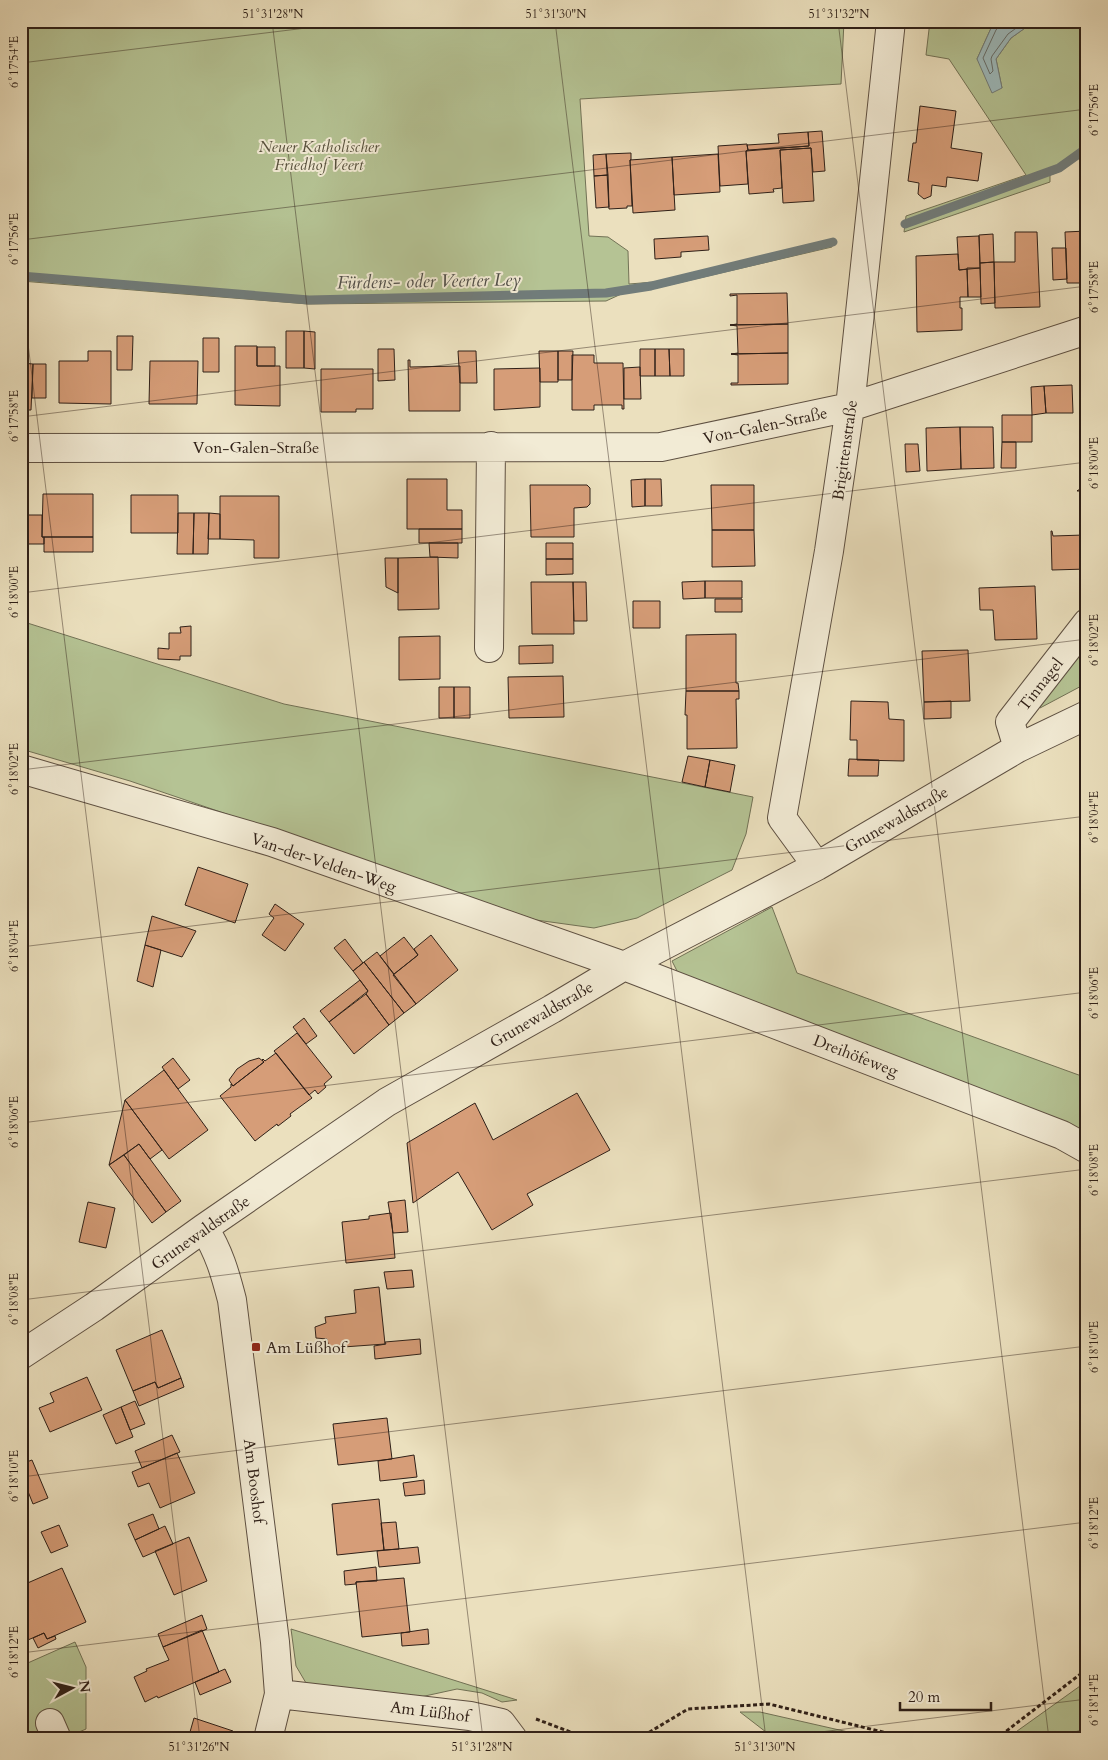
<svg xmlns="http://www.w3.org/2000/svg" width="1108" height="1760" font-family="Cardo,serif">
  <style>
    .green { fill: #b5c394; stroke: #727256 }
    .water { fill: #9dbabc; stroke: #717c7a }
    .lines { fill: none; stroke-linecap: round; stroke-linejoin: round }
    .shore { stroke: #666d6a; stroke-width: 1 }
    .stream { stroke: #717c7a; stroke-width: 9 }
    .building { fill: #d69d78; stroke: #2f2018 }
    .minor-casing { stroke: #5e5042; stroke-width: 30 }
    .path { stroke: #2f2018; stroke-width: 3; stroke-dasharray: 4 2.5; stroke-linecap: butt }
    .minor { stroke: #f2ebd5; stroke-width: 28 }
    .ticks { fill: none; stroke: #2f2018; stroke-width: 1; stroke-opacity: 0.45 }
    .poi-dot { fill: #8f2418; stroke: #f2ebd5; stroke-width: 2 }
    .labels { text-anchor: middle; stroke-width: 4; stroke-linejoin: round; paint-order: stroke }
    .park-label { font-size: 16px; font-style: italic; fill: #57513d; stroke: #f2ebd5 }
    .street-label { font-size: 16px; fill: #2f2018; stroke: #f2ebd5 }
    .poi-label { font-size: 16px; fill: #2f2018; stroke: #f2ebd5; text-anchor: start }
    .water-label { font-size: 18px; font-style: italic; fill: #504e49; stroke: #f2ebd5 }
    .neatline { fill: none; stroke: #2f2018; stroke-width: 2 }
    .ticks-label { font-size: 12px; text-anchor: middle; fill: #2f2018 }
  </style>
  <rect width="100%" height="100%" fill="#ebe0be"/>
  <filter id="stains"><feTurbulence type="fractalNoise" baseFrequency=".004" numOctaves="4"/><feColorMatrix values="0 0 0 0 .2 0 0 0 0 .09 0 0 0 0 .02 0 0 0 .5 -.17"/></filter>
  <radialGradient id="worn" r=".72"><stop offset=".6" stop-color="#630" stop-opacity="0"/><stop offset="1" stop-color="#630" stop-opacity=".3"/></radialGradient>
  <path class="green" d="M21 21H844L841 84 580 99 589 236 608 237 628 251 629 284 654 282 833 240 832 247 652 289 630 290 606 301 308 304 21 281Z
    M930 21H999L992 26 977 59 1002 88 996 59 1011 38 1035 21H1087V152L1061 171 1050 175V182L904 232 906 216 1026 175 949 59 926 55Z
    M21 621 284 704 753 797 746 834 732 870 637 918 594 928 536 920 130 781 21 749Z
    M1087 640V683L1040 708 1039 706Z
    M772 907 797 973 1087 1078V1140L680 977 672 961Z
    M291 1629 517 1700 502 1702 482 1693 457 1689 402 1701 319 1690 306 1683 296 1666Z
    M75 1642 86 1667V1729L63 1739H21V1666Z
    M1087 1681V1729L1044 1739H1006Z
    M740 1712H760L879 1739H775Z"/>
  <path class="water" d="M999 21H1035L1011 38 996 59 1002 88 992 93 977 59 992 26Z"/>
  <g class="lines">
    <path class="shore" d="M1001 21 1000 25 996 30 983 58 990 74 993 71 991 59 992 56 1008 34 1026 21"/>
    <path class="stream" d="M905 224 1059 168 1087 148
      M21 276 309 300 606 293 651 286 833 242"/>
  </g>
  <path class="building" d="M920 106 956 111 951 148 982 153 978 181 947 177 946 187 932 185 931 196 924 199 918 194 919 183 908 181 913 143H916Z
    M822 131 825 171 813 172 811 148 780 150 782 188 773 189 774 192 749 194 746 151 809 146 808 132Z
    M808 132 809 146 748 150 747 145 779 143 778 134Z
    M747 144 748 150 746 151 748 184 720 186 718 146Z
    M811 148 814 201 783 203 780 150Z
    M631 153V160H630L632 206H627V208L609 209 606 154Z
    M606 154 608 175 594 176 593 155Z
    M718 154 720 192 674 195 672 157Z
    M672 157 675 210 633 213 630 160Z
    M608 175 609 207 596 208 594 176Z
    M1087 231V283H1067L1065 232Z
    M1015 232H1037L1040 307 995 308 994 262H1015Z
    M993 234 994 262 980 263 979 235Z
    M708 236 709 250 681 252V257L655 259 654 239Z
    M979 236 980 268 959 270 957 237Z
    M1052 248H1066L1067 279 1053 280Z
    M958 254 959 270 967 269 968 297H960V308H962V330L917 332 916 256Z
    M994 262 995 303 981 304 980 263Z
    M967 268H980L981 297H968Z
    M787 293 788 324 730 325 737 324V295L730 296V294Z
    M788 324V353L731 354 738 353 737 326 730 325Z
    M286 331H304V368H286Z
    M304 331 315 332V369L304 368Z
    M117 336H133L132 370H117Z
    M203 338H219V372H203Z
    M235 346H257V366H280V406L235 405Z
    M257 347H275V366H257Z
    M378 349H394L395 380 378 381Z
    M640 349H655V376H640Z
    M655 349H669L670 376H655Z
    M669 349H684V376H670Z
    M88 351H111V404L59 403V361H88Z
    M458 351H476L477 383H460Z
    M539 351H558V382H540Z
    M558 351H573L572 380H558Z
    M788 353V384L731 385V383H738V355L731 354Z
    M572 355H594V363H623L624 409H622V405H594V410H572Z
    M408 360H410V367L460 366V411H409Z
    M150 361H198L197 404H149Z
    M21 363 33 364 31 410H21Z
    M33 364H46V398H32Z
    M640 367 641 399H624V368Z
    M540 368V407L494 410V369Z
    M321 369H373V409H356V412H321Z
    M1072 385 1073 413H1046L1044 386Z
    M1044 386 1046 413 1032 415 1031 387Z
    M1002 415H1032V442H1002Z
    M960 427 961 469 927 471 926 428Z
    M960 427H993L994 468 961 469Z
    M1002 442H1016V468H1001Z
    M905 444H918L920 471 906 472Z
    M407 479H447V510H462V529H407Z
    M645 479H661L662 506H645Z
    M645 479V506L632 507 631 480Z
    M530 485H587L590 488V504L587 507 574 508V537H531Z
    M711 485H754V530H712Z
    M1078 490H1087V569L1052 570 1051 531H1052L1053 536 1084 535 1082 491H1077Z
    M43 494H93V537H42Z
    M131 495H178V533H131Z
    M220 496H279V558H254V540L220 539Z
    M21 504H26L25 544H21Z
    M178 513H194L193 554H177Z
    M194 513H209L208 554H193Z
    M209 513 220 514V539H208Z
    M25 515H42V537H44V544H25Z
    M419 529H462V543H419Z
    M712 530H754L755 566 712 567Z
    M44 537H93V552H44Z
    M429 543H458V558L430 557Z
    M546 543H573V559H546Z
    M438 557 439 609 398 610V558Z
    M385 558H398V593L386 587Z
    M546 559H573V574L546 575Z
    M705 581H742V598H705Z
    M705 581V598L683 599 682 582Z
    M531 582H573L574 634H532Z
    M573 582H586L587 621H574Z
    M1035 586 1037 639 995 640 993 610H980L979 588Z
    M715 599H742V612H715Z
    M633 601H660V628H633Z
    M191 626V656H180V660L158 659V648L169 649V633H181L180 627Z
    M736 634V683H738L739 691H686V635Z
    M440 636V679L399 680V637Z
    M553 645V663L519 664V646Z
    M968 650 970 701 924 702 922 651Z
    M563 676 564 717 509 718 508 677Z
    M439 687H454V718H439Z
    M454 687H470V718H454Z
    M686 691H739V699H736L737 748 687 749V715H685Z
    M851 701 888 702 889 719 904 720V761L857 760V740H850Z
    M951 701V718L924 719V702Z
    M688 756 710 760 705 787 682 782Z
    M849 759 879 760 878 776H848Z
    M710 760 735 765 730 792 705 787Z
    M198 867 248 884 235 923 185 905Z
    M275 904 304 924 285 951 262 935 274 918 269 914Z
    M152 916 196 931 182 957 145 945Z
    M431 935 458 970 416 1004 393 975 418 955 414 949Z
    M404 937 418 955 394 974 380 956Z
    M345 939 363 963 353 971 334 948Z
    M145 945 161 950 153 987 137 981Z
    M377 952 416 1004 404 1013 364 962Z
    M364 962 404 1013 389 1025 366 994 368 991 353 971Z
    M360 980 368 991 329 1022 320 1011Z
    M366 994 389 1025 354 1054 329 1022Z
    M304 1018 317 1036 306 1044 293 1027Z
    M297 1033 332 1077 324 1084 326 1087 318 1094 315 1090 309 1095 274 1051Z
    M276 1053 312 1098 290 1114 291 1116 278 1126 277 1124 255 1141 220 1096 231 1087V1084L233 1086 264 1062 262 1060 263 1059 265 1061Z
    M173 1058 190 1080 178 1089 162 1067Z
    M259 1058 264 1062 233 1086 229 1080 237 1069 249 1061Z
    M164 1070 208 1130 169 1159 125 1100Z
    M577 1093 610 1150 527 1194 533 1205 492 1230 458 1172 413 1203 407 1143 475 1103 493 1140Z
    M125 1100 162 1150 150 1159 139 1144 109 1165Z
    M139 1144 181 1201 166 1212 124 1155Z
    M124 1155 166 1212 152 1223 109 1165Z
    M405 1200 408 1232 393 1233 388 1202Z
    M88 1202 115 1208 106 1248 79 1242Z
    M391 1213 395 1258 346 1263 342 1222 369 1219V1216Z
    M412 1270 414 1287 387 1289 384 1272Z
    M379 1287 385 1344 329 1348 327 1339 316 1338 315 1327 326 1323 325 1317 356 1313 354 1290Z
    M162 1330 181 1378 158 1388 155 1382 133 1391 116 1350Z
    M420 1339 421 1354 375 1359 374 1346 386 1344 385 1342Z
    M87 1377 102 1410 50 1432 39 1408 54 1402 50 1393Z
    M181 1378 184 1387 139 1406 133 1391 155 1382 158 1388Z
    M135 1401 145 1424 130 1430 121 1407Z
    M121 1407 133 1437 116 1444 103 1415Z
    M387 1418 392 1459 338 1465 333 1424Z
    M172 1435 180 1452 142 1468 135 1451Z
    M177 1453 195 1493 160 1508 149 1483 138 1487 132 1472Z
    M414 1455 417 1477 380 1481 378 1461Z
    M32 1460 48 1498 33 1504 21 1474V1464Z
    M21 1474 26 1484 21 1486Z
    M424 1480 425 1494 405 1496 403 1483Z
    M379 1499 384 1550 337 1555 332 1504Z
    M153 1514 159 1529 135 1540 128 1524Z
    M396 1522 399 1549 384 1550 381 1523Z
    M59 1525 68 1546 51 1553 41 1532Z
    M165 1526 173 1544 143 1557 135 1540Z
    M189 1537 207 1581 174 1595 155 1551Z
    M418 1547 420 1563 379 1567 377 1551Z
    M376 1567 377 1581 356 1582V1584L345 1585 344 1571Z
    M62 1568 86 1622 47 1639 44 1633 21 1643V1593L26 1591 23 1585Z
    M404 1578 410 1632 362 1637 356 1582Z
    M202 1615 207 1629 163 1647 158 1634Z
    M428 1629 429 1644 402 1646 401 1633Z
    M202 1630 219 1672 158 1698 157 1696 145 1702 134 1677 147 1671 146 1669 169 1660 163 1647Z
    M44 1633 47 1639 55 1636 56 1639 38 1648 33 1638Z
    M225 1669 231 1682 200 1695 195 1682Z
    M194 1718 233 1731 230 1739H188Z"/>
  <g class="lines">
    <defs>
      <path id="minor" d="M21 448 661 447 850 407 1087 330
        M489 648 491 446
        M1018 748 1010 722 1087 623
        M21 769 272 842 624 966 1062 1135 1087 1149
        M817 866 782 818 829 551 850 407 891 21
        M204 1228C219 1252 225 1273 232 1300L275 1642 279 1694 268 1739
        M21 1355 94 1307 204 1228 387 1102 552 1009 624 966 817 866 1018 748 1087 715
        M279 1694 470 1716 501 1723 513 1739
        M50 1723 57 1739"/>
    </defs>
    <use href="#minor" class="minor-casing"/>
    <path class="path" d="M536 1719 589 1739
      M638 1739 688 1709 769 1704 911 1739
      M996 1739 1087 1669"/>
    <use href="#minor" class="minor"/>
  </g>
  <path class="ticks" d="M272 21 483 1739M555 21 766 1739M838 21 1049 1739M21 63 363 21M21 240 1087 109M21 287 200 1739M21 417 1087 286M21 593 1087 462M21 770 1087 639M21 947 1087 816M21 1123 1087 992M21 1300 1087 1169M21 1477 1087 1346M21 1653 1087 1522M764 1739 1087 1699"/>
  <rect class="poi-dot" x="251" y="1342" width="10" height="10" rx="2.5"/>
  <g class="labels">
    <g class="park-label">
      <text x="319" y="152">Neuer Katholischer<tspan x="319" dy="18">Friedhof Veert</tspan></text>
    </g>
    <g class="street-label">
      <text transform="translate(765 425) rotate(-12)" y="6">Von-Galen-Straße</text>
      <text x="256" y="453">Von-Galen-Straße</text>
      <text transform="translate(844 450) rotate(-82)" y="6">Brigittenstraße</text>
      <text transform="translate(1040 684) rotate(-52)" y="6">Tinnagel</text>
      <text transform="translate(896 819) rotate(-30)" y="6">Grunewaldstraße</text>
      <text transform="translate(324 862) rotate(19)" y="6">Van-der-Velden-Weg</text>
      <text transform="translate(541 1014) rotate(-30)" y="6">Grunewaldstraße</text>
      <text transform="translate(856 1055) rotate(21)" y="6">Dreihöfeweg</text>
      <text transform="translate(200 1232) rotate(-35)" y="6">Grunewaldstraße</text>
      <text transform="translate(255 1481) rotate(83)" y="6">Am Booshof</text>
      <text transform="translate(430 1711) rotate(7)" y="6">Am Lüßhof</text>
    </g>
    <g class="poi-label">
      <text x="266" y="1353">Am Lüßhof</text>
    </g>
    <g class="water-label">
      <text transform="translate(429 281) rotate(-1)" y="6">Fürdens- oder Veerter Ley</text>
    </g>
  </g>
  <rect width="1108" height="1760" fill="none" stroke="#ebe0be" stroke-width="55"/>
  <g transform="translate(72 1688) rotate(83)" stroke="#f2ebd5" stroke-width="4" paint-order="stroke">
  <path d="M0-4L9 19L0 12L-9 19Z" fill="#2f2018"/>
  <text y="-8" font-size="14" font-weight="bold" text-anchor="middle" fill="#2f2018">N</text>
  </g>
  <path d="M900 1702v8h91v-8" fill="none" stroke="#2f2018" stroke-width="2.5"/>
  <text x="908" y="1702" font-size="15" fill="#2f2018" stroke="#f2ebd5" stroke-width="4" paint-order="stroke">20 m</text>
  <rect x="28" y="28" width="1052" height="1704" class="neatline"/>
  <g class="ticks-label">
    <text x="273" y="18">51°31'28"N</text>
    <text x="556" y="18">51°31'30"N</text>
    <text x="839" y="18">51°31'32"N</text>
    <text transform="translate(14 62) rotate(-90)" y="4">6°17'54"E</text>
    <text transform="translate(1094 110) rotate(-90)" y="4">6°17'56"E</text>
    <text transform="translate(14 239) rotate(-90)" y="4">6°17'56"E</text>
    <text transform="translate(1094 287) rotate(-90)" y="4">6°17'58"E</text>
    <text transform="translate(14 416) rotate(-90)" y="4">6°17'58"E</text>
    <text transform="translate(1094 463) rotate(-90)" y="4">6°18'00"E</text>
    <text transform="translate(14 592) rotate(-90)" y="4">6°18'00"E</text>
    <text transform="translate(1094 640) rotate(-90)" y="4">6°18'02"E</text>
    <text transform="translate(14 769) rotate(-90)" y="4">6°18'02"E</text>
    <text transform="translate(1094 817) rotate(-90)" y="4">6°18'04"E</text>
    <text transform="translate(14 946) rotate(-90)" y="4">6°18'04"E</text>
    <text transform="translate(1094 993) rotate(-90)" y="4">6°18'06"E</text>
    <text transform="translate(14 1122) rotate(-90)" y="4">6°18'06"E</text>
    <text transform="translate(1094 1170) rotate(-90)" y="4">6°18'08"E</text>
    <text transform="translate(14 1299) rotate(-90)" y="4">6°18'08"E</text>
    <text transform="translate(1094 1347) rotate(-90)" y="4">6°18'10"E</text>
    <text transform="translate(14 1476) rotate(-90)" y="4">6°18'10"E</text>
    <text transform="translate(1094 1523) rotate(-90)" y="4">6°18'12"E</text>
    <text transform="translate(14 1652) rotate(-90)" y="4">6°18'12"E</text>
    <text transform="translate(1094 1700) rotate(-90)" y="4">6°18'14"E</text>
    <text x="199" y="1751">51°31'26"N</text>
    <text x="482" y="1751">51°31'28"N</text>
    <text x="765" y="1751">51°31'30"N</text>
  </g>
  <rect width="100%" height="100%" filter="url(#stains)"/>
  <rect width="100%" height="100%" fill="url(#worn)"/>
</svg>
